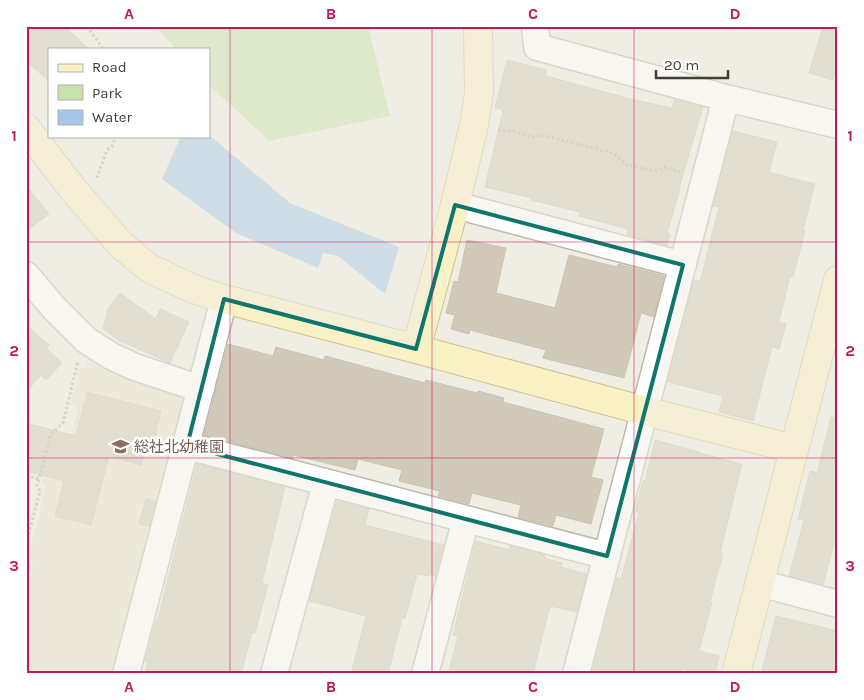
<svg xmlns="http://www.w3.org/2000/svg" width="864" height="700" font-family="Karla,'Noto Sans JP',sans-serif">
  <style>
    .education { fill: #e9e3cf }
    .green { fill: #c7e2af }
    .water { fill: #a4c7e9 }
    .building { fill: #d1caba; stroke: #cbc2ae }
    .lines { fill: none; stroke-linecap: round; stroke-linejoin: round }
    .street-casing { stroke: #beb9aa; stroke-width: 29 }
    .secondary-casing { stroke: #cdc396; stroke-width: 30 }
    .path { stroke: #bbb29a; stroke-width: 3; stroke-dasharray: 2.5 2.5; stroke-linecap: butt }
    .street { stroke: #fff; stroke-width: 26 }
    .secondary { stroke: #faf1c4; stroke-width: 28 }
    .marked { fill: none; stroke: #0f766e; stroke-width: 4; stroke-linejoin: round }
    .grid { fill: none; stroke: #c2185b; stroke-width: 1; stroke-opacity: 0.55 }
    .labels { text-anchor: middle; stroke-width: 5; stroke-linejoin: round; paint-order: stroke }
    .education-label { font-size: 15px; fill: #785e54; stroke: #fff; text-anchor: start }
    .neatline { fill: none; stroke: #c2185b; stroke-width: 2 }
    .grid-label { font-size: 16px; text-anchor: middle; font-weight: bold; fill: #c2185b }
  </style>
  <rect width="100%" height="100%" fill="#f0eee4"/>
  <path class="education" d="M89 354 176 392 183 403 112 674H26V589L33 563 28 558 46 487 42 481 50 446 69 442 78 408 71 403 79 368 86 367Z"/>
  <path class="green" d="M156 26H368L390 116 269 141 209 85V49H175Z"/>
  <path class="water" d="M209 135 290 203 399 247 385 294 338 256 323 253 318 268 236 233 162 179 181 136H209Z"/>
  <path class="building" d="M26 26H64L89 49H49V81L26 61Z
    M823 26H838V76L834 75 833 80 809 73Z
    M507 60 547 70 546 76 631 99 672 108 674 100 703 107 679 188 680 189 667 233 670 234 667 245 627 235 628 229 579 216 580 212 531 200 532 198 485 187 503 110 495 108Z
    M733 131 777 142 769 172 815 184 803 230 805 231 793 277 790 276 779 322 786 324 779 349 772 347 753 421 719 412 723 396 668 382 694 280 700 282 719 207 713 206Z
    M26 185 49 214 26 231Z
    M467 240 506 248 496 293 555 308 569 255 617 267 618 264 664 276 654 317 641 313 624 378 543 358 546 350 470 330 469 334 451 329 455 315 446 313 454 281 458 282Z
    M120 293 156 319 160 309 189 322 170 363 118 340 103 329 108 309Z
    M26 325 49 345 46 348 62 363 46 380 41 375 26 392Z
    M228 344 273 356 276 347 324 360 325 356 425 383 426 380 477 393 478 391 504 398 503 402 604 429 591 477 603 480 591 524 556 515 553 526 518 517 521 505 472 493 469 504 438 496 440 491 399 481 402 470 358 459 355 470 293 455 292 458 204 435Z
    M87 392 161 411 153 445 147 443 141 465 109 456 91 525 55 516 64 481 26 471V423L76 436Z
    M831 417 838 418V529L823 585 789 576 804 520 798 519 810 471 817 473Z
    M655 440 699 452V453L742 464 720 553H723L710 602 712 603 699 651 719 656 715 674H702L682 669 681 674H592L617 577 621 579 639 512H635L643 480 645 481Z
    M197 464 285 487 262 583 268 585 255 633H252L241 674H145L148 662H145L157 618H158Z
    M146 499 156 502 149 526 139 524Z
    M337 501 369 509 365 525 444 545 435 576 429 574 428 576 417 574 405 619 402 618 388 674H351L366 616 309 601Z
    M476 541 509 550 510 546 545 555V558L562 563 561 567 587 574 577 612 550 606 533 674H448L458 636 453 635Z
    M776 616 838 631V674H761Z"/>
  <g class="lines">
    <defs>
      <path id="street" d="M535 26 537 47 726 98 838 125
        M455 205 683 265
        M26 275 54 308 86 340 111 356 135 367 201 389
        M187 446 607 556
        M759 583 838 604
        M126 674C159 549 192 424 224 299
        M274 674 326 483
        M425 674 466 519
        M576 674 726 98"/>
      <path id="secondary" d="M26 128 72 188 121 245 149 268 191 288 224 299 416 349 645 411 794 449
        M416 349 455 205 474 125 479 93 478 26
        M736 674 838 280"/>
    </defs>
    <use href="#street" class="street-casing"/>
    <use href="#secondary" class="secondary-casing"/>
    <path class="path" d="M87 26 103 49
      M498 130 511 131 533 137 542 135 613 153 627 165 654 171 665 167 679 172 683 171
      M97 178 107 150 112 146 116 136
      M26 476 39 479
      M26 544 40 491 37 486 51 434 63 423 77 365 78 363"/>
    <use href="#street" class="street"/>
    <use href="#secondary" class="secondary"/>
  </g>
  <path d="M0 0H864V700H0ZM455 205 683 265 607 556 187 446 224 299 416 349Z" fill="#f0eee4" fill-opacity=".55" fill-rule="evenodd"/>
  <path class="marked" d="M455 205 683 265 607 556 187 446 224 299 416 349Z"/>
  <path class="grid" d="M230 26V674M432 26V674M634 26V674M26 242H838M26 458H838"/>
  <defs>
    <symbol id="school-bare" viewBox="-9 -9 18 18"><path d="M0-5L7-2L0 1L-7-2ZM-4 1L0 2.5L4 1V4Q0 6-4 4Z" fill="#8d6e63" stroke="#fff" stroke-width="2.5" paint-order="stroke"/></symbol>
  </defs>
  <g fill-rule="evenodd">
    <use href="#school-bare" x="108" y="434" width="25" height="25"/>
  </g>
  <g class="labels">
    <g class="education-label">
      <text x="134" y="452">総社北幼稚園</text>
    </g>
  </g>
  <rect width="864" height="700" fill="none" stroke="#ffffff" stroke-width="55"/>
  <rect x="48" y="48" width="162" height="90" fill="#ffffff" stroke="#b3b2ae"/>
  <rect x="58" y="64" width="25" height="8" fill="#faf1c4" stroke="#b3b2ae"/>
  <text x="92" y="72" font-size="15" fill="#423e34">Road</text>
  <rect x="58" y="85" width="25" height="15" fill="#c7e2af" stroke="#b3b2ae"/>
  <text x="92" y="98" font-size="15" fill="#423e34">Park</text>
  <rect x="58" y="110" width="25" height="15" fill="#a4c7e9" stroke="#b3b2ae"/>
  <text x="92" y="122" font-size="15" fill="#423e34">Water</text>
  <path d="M656 70v8h72v-8" fill="none" stroke="#423e34" stroke-width="2.5"/>
  <text x="664" y="70" font-size="15" fill="#423e34" stroke="#ffffff" stroke-width="4" paint-order="stroke">20 m</text>
  <rect x="28" y="28" width="808" height="644" class="neatline"/>
  <g class="grid-label">
    <text x="129" y="19">A</text>
    <text x="331" y="19">B</text>
    <text x="533" y="19">C</text>
    <text x="735" y="19">D</text>
    <text x="14" y="141">1</text>
    <text x="850" y="141">1</text>
    <text x="14" y="356">2</text>
    <text x="850" y="356">2</text>
    <text x="14" y="571">3</text>
    <text x="850" y="571">3</text>
    <text x="129" y="692">A</text>
    <text x="331" y="692">B</text>
    <text x="533" y="692">C</text>
    <text x="735" y="692">D</text>
  </g>
</svg>
